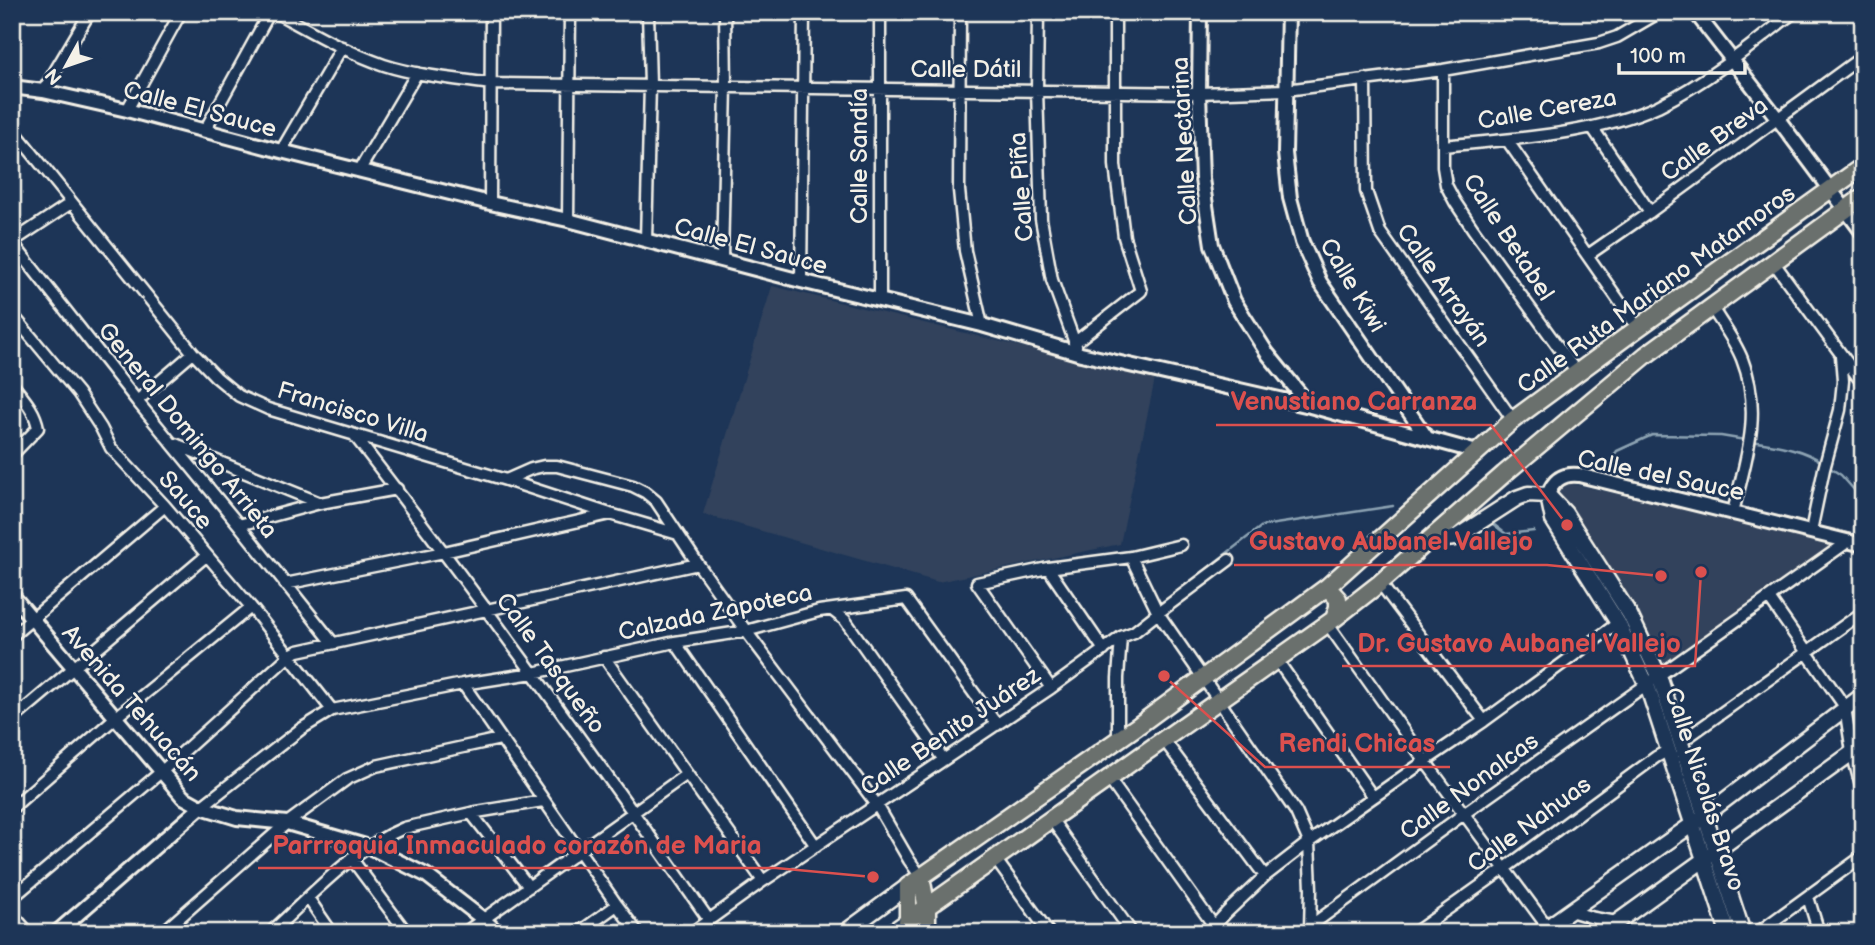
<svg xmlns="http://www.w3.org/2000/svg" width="1875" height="945" font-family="'Balsamiq Sans',sans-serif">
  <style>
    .built { fill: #31425c }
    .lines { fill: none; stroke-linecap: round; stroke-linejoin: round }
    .stream { stroke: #8da3b3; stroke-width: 2.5 }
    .minor-casing { stroke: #f4f1e8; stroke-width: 15 }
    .tertiary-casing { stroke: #f4f1e8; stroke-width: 18 }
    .secondary-casing { stroke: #f4f1e8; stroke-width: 19 }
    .primary-casing { stroke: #f4f1e8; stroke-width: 21 }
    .minor { stroke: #1d3557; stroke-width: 10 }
    .tertiary { stroke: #1d3557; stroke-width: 12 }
    .secondary { stroke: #1d3557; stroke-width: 14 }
    .primary { stroke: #6a706d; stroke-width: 16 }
    .labels { text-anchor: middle; stroke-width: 5; stroke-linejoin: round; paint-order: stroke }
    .street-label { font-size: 24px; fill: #f4f1e8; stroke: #1d3557 }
    .leader { fill: none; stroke: #dc504e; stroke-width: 2.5 }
    .callout-dot { fill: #dc504e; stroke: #1d3557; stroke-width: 2.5 }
    .callout-label { font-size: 26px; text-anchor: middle; font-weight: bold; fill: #dc504e; stroke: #1d3557; stroke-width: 5; stroke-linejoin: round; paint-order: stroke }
  </style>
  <rect width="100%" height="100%" fill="#1d3557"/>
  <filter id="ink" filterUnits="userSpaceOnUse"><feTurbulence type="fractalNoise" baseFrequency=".0143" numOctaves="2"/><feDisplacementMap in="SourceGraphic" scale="14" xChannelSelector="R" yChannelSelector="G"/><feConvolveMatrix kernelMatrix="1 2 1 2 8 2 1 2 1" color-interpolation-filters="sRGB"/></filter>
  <g filter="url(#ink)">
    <path class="built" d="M772 286 1155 379 1120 544 938 582 703 514Z
      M1563 482 1738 520 1836 545 1761 599 1663 666 1550 483Z"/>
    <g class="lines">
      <path class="stream" d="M1752 441C1776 445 1802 448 1822 462
        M1827 466 1841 475 1863 500
        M1600 475 1617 451 1652 435 1721 436 1745 440
        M1493 524 1506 534 1534 531
        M1165 601 1262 526 1393 506"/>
      <defs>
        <path id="minor" d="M275 12C310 31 346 52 384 65 418 76 456 79 492 84L1199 93 1286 90 1443 70 1599 43 1617 37 1660 12
          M960 12 959 190 965 251 982 325
          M1038 12 1037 90 1041 219 1052 280 1076 346
          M1443 70V167L1446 185 1455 202 1473 229 1577 373
          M1365 79 1366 191 1380 232 1513 420
          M43 91 90 12
          M127 110 181 12
          M1592 127 1650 212
          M12 128 193 353 216 377 239 396 268 409 506 480 610 514 678 534
          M205 130 270 12
          M1507 140 1638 328
          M1443 146C1512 139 1594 135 1658 106 1707 82 1751 46 1794 12
          M281 151 342 47
          M359 171 417 73
          M490 203 491 12
          M568 220 570 12
          M646 240 650 85 648 12
          M12 242 137 401 239 525 333 643
          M12 242 71 203
          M1588 255 1650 212 1863 56
          M722 259 726 86 725 12
          M1774 263 1863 384
          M801 281 804 12
          M880 301V12
          M1712 308C1722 324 1735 341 1742 359 1763 412 1746 460 1733 512
          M12 314 78 393 101 428 111 448 165 506 251 607 332 710
          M1074 343 1141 291 1124 237 1115 165V12
          M12 384C23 398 35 410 38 428L12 455
          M137 401 193 353
          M354 435C477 593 594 756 709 920
          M175 444 320 503
          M506 480 531 469 544 466H557L633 486 645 492 656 501 698 564 746 631 877 805 909 860 921 877
          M239 525 320 503 397 489
          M1811 531 1824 469 1840 410 1843 381 1841 356
          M1131 557 1158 613 1296 812 1309 842 1311 889 1310 929
          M1048 568 1104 650
          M1380 583 1484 721
          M285 584 444 552 610 514
          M1769 598 1845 707 1852 752 1863 794
          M832 610 845 620 944 760
          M1327 623 1425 761 1552 933
          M12 636 165 506
          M675 642 816 846
          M604 657 763 881
          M1277 660 1373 797
          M463 684 617 905 638 933
          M1051 688 977 583 1048 568 1131 557 1181 545
          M12 720 206 556
          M1118 739V678L1121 637
          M1164 740 1265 876
          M1681 742 1863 612
          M1109 779 1219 933
          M201 807 301 729 332 710 463 684 533 673 675 642 746 631 819 611 906 599 997 725
          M12 808 115 718 251 607
          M471 813 529 887
          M1052 820 1132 933
          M351 858 407 933
          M996 860 1049 933
          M1808 897 1819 933
          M12 898 161 772 290 655 298 651 698 564
          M308 898 332 933
          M1570 911 1594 918 1617 922
          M12 914 29 933
          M162 933 287 823 347 779 376 766 500 739
          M270 933C312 895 351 850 404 828L471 813 543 801
          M464 933 687 774
          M578 933 617 905
          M691 933 763 881 1051 688 1121 637 1134 632 1158 613 1229 560
          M1208 933 1226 913 1265 876 1309 842 1425 761 1484 721 1618 623
          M1305 933 1313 924 1465 813 1849 541
          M1414 933 1504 869 1656 757 1669 750
          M1757 933 1863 856"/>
        <path id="tertiary" d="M1200 12 1199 93 1202 179 1212 245 1234 301 1267 353 1310 406
          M1288 12 1285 153 1290 198 1302 242 1320 282 1427 438
          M1695 12 1778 119 1863 233
          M12 87 43 91 127 110 281 151 490 203 568 220 801 281 982 325 1081 354 1310 406 1477 452
          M1548 495C1553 480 1563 473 1579 475L1863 545
          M12 595 183 797 201 807 237 818 287 823 369 847 426 875 483 919 498 933
          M56 933 201 807"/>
        <path id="secondary" d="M1548 495 1565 513 1630 615 1659 676 1743 933
          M1548 496 1553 520 1618 623 1647 685 1728 933
          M1427 541 1455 538 1517 498 1528 494 1548 495
          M844 933 908 886
          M890 933 907 921
          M1539 933 1704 816 1863 695
          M1602 933 1863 745"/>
        <path id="primary" d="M1327 587 1338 599V607L1334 619
          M921 877 927 909V933
          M907 921 1334 619 1380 583 1504 474 1646 355 1863 197
          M908 933V886L1139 725 1327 587 1513 420 1638 328 1863 166"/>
      </defs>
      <use href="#minor" class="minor-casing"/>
      <use href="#tertiary" class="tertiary-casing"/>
      <use href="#secondary" class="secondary-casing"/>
      <use href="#primary" class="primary-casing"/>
      <use href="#minor" class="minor"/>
      <use href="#tertiary" class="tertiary"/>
      <use href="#secondary" class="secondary"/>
      <use href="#primary" class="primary"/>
    </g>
  </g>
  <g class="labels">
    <g class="street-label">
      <text x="966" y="77">Calle Dátil</text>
      <text transform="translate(200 109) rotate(15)" y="8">Calle El Sauce</text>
      <text transform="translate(1547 109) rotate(-10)" y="8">Calle Cereza</text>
      <text transform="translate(1714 139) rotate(-36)" y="8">Calle Breva</text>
      <text transform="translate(1184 141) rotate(-93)" y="8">Calle Nectarina</text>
      <text transform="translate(859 156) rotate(-90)" y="8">Calle Sandía</text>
      <text transform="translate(1021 187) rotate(-94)" y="8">Calle Piña</text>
      <text transform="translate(1509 237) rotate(57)" y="8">Calle Betabel</text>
      <text transform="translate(751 246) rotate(15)" y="8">Calle El Sauce</text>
      <text transform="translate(1353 285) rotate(59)" y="8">Calle Kiwi</text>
      <text transform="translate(1444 285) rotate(55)" y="8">Calle Arrayán</text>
      <text transform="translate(1656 289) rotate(-36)" y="8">Calle Ruta Mariano Matamoros</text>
      <text transform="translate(353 412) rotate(17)" y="8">Francisco Villa</text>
      <text transform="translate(188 430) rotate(51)" y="8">General Domingo Arrieta</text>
      <text transform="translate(1661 475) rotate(12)" y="8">Calle del Sauce</text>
      <text transform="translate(186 500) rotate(49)" y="8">Sauce</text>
      <text transform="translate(715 612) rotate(-12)" y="8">Calzada Zapoteca</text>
      <text transform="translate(551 663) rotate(54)" y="8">Calle Tasqueño</text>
      <text transform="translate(132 703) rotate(49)" y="8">Avenida Tehuacán</text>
      <text transform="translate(950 731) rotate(-34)" y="8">Calle Benito Juárez</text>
      <text transform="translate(1469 786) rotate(-36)" y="8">Calle Nonalcas</text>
      <text transform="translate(1705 789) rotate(72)" y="8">Calle Nicolás Bravo</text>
      <text transform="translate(1529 824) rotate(-36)" y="8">Calle Nahuas</text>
    </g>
  </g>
  <path class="leader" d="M1567 525L1491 425H1216M1661 576L1547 565H1234M1701 572L1695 666H1342M1164 676L1265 767H1450M873 877L776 868H258"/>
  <g class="callout-dot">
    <circle cx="1567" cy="525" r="7"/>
    <circle cx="1661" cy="576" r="7"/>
    <circle cx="1701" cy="572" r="7"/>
    <circle cx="1164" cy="676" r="7"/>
    <circle cx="873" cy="877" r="7"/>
  </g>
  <g class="callout-label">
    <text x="1354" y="410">Venustiano Carranza</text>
    <text x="1391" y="550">Gustavo Aubanel Vallejo</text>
    <text x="1519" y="652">Dr. Gustavo Aubanel Vallejo</text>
    <text x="1357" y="752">Rendi Chicas</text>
    <text x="517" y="854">Parrroquia Inmaculado corazón de Maria</text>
  </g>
  <rect width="1875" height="945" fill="none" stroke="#1d3557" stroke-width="42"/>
  <rect x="21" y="21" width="1833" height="903" fill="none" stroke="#f4f1e8" stroke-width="2.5" filter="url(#ink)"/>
  <g transform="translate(66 66) rotate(230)" stroke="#1d3557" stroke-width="5" paint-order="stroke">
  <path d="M0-5L12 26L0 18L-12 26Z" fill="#f4f1e8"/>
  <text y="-10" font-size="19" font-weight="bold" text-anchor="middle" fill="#f4f1e8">N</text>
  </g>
  <path d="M1619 63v10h126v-10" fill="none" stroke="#f4f1e8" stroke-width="3.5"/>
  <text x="1630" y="63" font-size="21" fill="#f4f1e8" stroke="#1d3557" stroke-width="5" paint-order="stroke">100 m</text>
</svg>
